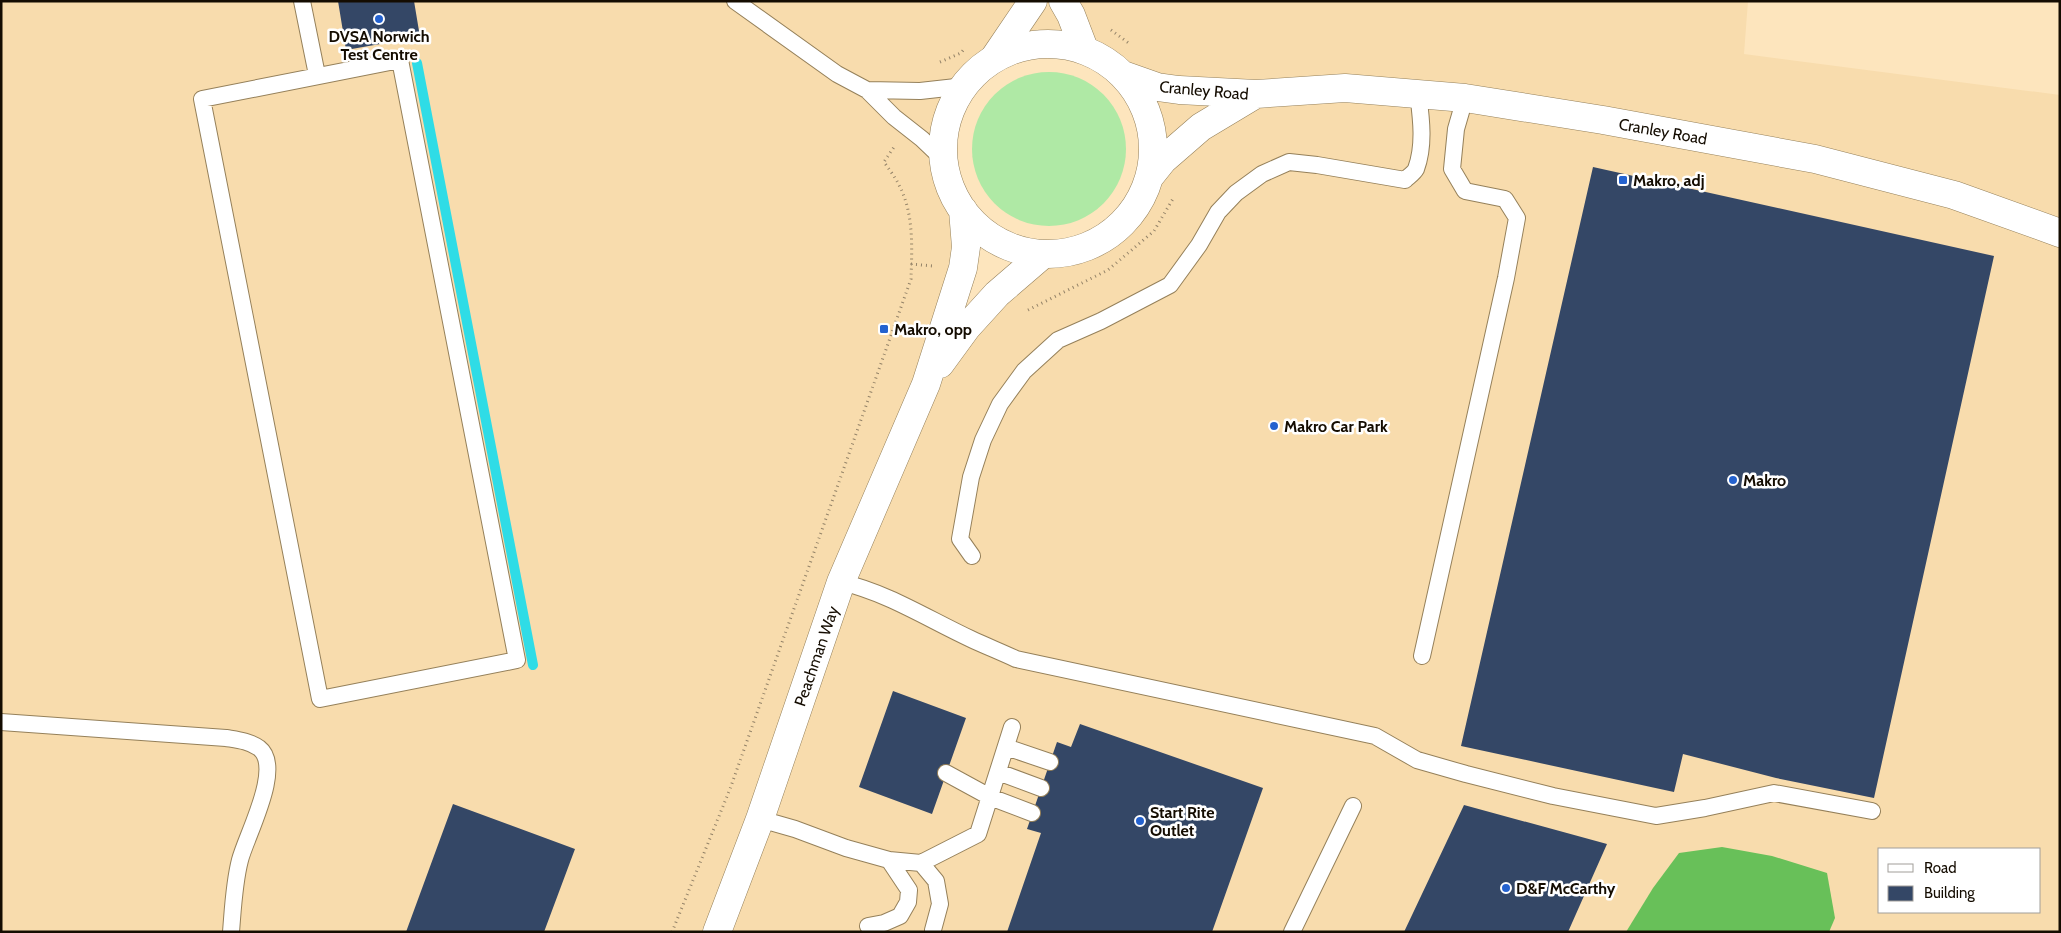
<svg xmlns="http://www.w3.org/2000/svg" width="2061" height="933" font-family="Cabin,sans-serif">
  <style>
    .built { fill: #f8dcad; fill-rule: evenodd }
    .green { fill: #afe9a5 }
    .forest { fill: #68c059 }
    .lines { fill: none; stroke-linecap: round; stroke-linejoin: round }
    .stream { stroke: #2fdce6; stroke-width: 10 }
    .building { fill: #344766 }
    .lane-casing { stroke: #95805a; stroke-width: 18 }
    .street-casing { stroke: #95805a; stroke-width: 29 }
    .secondary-casing { stroke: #95805a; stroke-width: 29 }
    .path { stroke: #948368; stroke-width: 3; stroke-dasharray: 1 4; stroke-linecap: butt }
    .lane { stroke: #fff; stroke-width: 16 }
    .street { stroke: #fff; stroke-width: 28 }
    .secondary { stroke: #fff; stroke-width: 28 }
    .poi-dot { fill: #2462cf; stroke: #fff; stroke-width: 2 }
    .labels { text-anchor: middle; stroke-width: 5; stroke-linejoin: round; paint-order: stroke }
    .poi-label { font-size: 16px; font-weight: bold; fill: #140c01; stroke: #fff; text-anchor: start }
    .street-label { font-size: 16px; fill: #140c01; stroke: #fff }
  </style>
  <rect width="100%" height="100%" fill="#fde5bd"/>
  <path class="built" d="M1 1H1748L1744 54 2060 95V932H1ZM1039 44 1084 49 1123 75 1145 108 1153 145 1151 175 1134 210 1124 222 1111 232 1083 248 1040 257 927 381 963 210 944 161 948 122 965 86 995 57ZM1880 849H2040V912H1880Z"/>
  <path class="green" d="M972 149a77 77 0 1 1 154 0a77 77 0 1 1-154 0Z"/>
  <path class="forest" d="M1722 847 1772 856 1827 873 1835 918 1829 932H1626L1653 888 1679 853Z"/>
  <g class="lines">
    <path class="stream" d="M417 63 533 665"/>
  </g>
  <path class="building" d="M338 1H414L420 37 346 50Z
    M1593 167 1994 256 1874 798 1776 778 1683 754 1674 792 1461 746Z
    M893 691 966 718 932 814 859 787Z
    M1080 724 1263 788 1212 932H1007L1041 833 1027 829 1057 742 1071 747Z
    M453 804 575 849 544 932H406Z
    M1464 805 1607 844 1568 932H1404Z"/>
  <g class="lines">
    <defs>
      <path id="lane" d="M302 1 317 75
        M735 1 837 74 867 90 894 117 922 139 944 160
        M400 60 517 660 320 699 202 99Z
        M867 90 920 91 965 86
        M972 556 960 539 971 477 983 440 1000 404 1024 371 1058 340 1101 321 1170 285 1199 245 1218 212 1236 193 1262 174 1289 162 1317 165 1405 180C1408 177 1414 173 1416 169 1425 145 1421 117 1418 93
        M841 582C888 593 928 619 971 639 986 646 1001 652 1016 659L1375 736 1417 760 1466 774 1553 796 1656 816 1705 808 1774 793 1872 811
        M1422 656 1506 278 1517 218 1505 199 1465 191 1452 169 1456 129 1465 98
        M1 722 226 738C238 740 249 741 259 748 284 767 246 836 240 860 234 883 233 908 231 932
        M1006 747 1050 762
        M998 772 1041 788
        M946 773 990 797 1032 813
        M760 819 795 829 846 848 889 860 921 863 936 881 940 904 933 930
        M921 863 978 834 1012 727
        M868 926 884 923 900 916 908 902 909 890 889 860
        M1292 932 1353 806"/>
      <path id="street" d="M1063 1 1071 15 1084 49
        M995 57 1033 1"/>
      <path id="secondary" d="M943 149a105 105 0 1 1 210 0a105 105 0 1 1-210 0Z
        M1123 75 1157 87 1179 90 1256 94 1345 88 1465 98 1603 120 1815 159 1954 195 2060 233
        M1151 175 1163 160 1201 127 1256 94
        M940 364 967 327 997 294 1040 257
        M717 932 760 819 841 582 926 384 963 268 966 247 963 210"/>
    </defs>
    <use href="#lane" class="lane-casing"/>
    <use href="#street" class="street-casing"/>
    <use href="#secondary" class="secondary-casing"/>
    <path class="path" d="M1111 30 1130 44
      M940 62 961 53 965 48
      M911 264 933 266
      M1028 310 1108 270 1154 231 1174 197
      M672 932 730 789 911 279C912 248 914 213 899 185 895 177 889 169 884 162L894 147"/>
    <use href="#lane" class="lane"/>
    <use href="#street" class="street"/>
    <use href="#secondary" class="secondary"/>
  </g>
  <g class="poi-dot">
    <circle cx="379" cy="19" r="5"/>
    <rect x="1618" y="175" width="10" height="10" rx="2.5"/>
    <rect x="879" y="324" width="10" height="10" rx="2.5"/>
    <circle cx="1274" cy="426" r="5"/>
    <circle cx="1733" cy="480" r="5"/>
    <circle cx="1140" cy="821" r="5"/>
    <circle cx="1506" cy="888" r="5"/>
  </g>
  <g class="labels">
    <g class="poi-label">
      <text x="379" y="42" text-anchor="middle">DVSA Norwich<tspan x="379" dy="18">Test Centre</tspan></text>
      <text x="1633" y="186">Makro, adj</text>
      <text x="894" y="335">Makro, opp</text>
      <text x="1284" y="432">Makro Car Park</text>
      <text x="1743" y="486">Makro</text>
      <text x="1150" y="818">Start Rite<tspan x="1150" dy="18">Outlet</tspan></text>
      <text x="1516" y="894">D&amp;F McCarthy</text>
    </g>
    <g class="street-label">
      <text transform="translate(1204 90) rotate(5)" y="6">Cranley Road</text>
      <text transform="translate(1663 131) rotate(10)" y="6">Cranley Road</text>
      <text transform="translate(816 656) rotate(-71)" y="6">Peachman Way</text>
    </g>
  </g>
  <rect width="2061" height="933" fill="none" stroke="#140c01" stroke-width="5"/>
  <rect x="1878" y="848" width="162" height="65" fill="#ffffff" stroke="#a19e99"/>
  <rect x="1888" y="864" width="25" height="8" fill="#ffffff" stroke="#a19e99"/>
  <text x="1924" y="873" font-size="15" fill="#140c01">Road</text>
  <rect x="1888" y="886" width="25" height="15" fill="#344766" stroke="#a19e99"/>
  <text x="1924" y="898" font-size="15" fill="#140c01">Building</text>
</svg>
